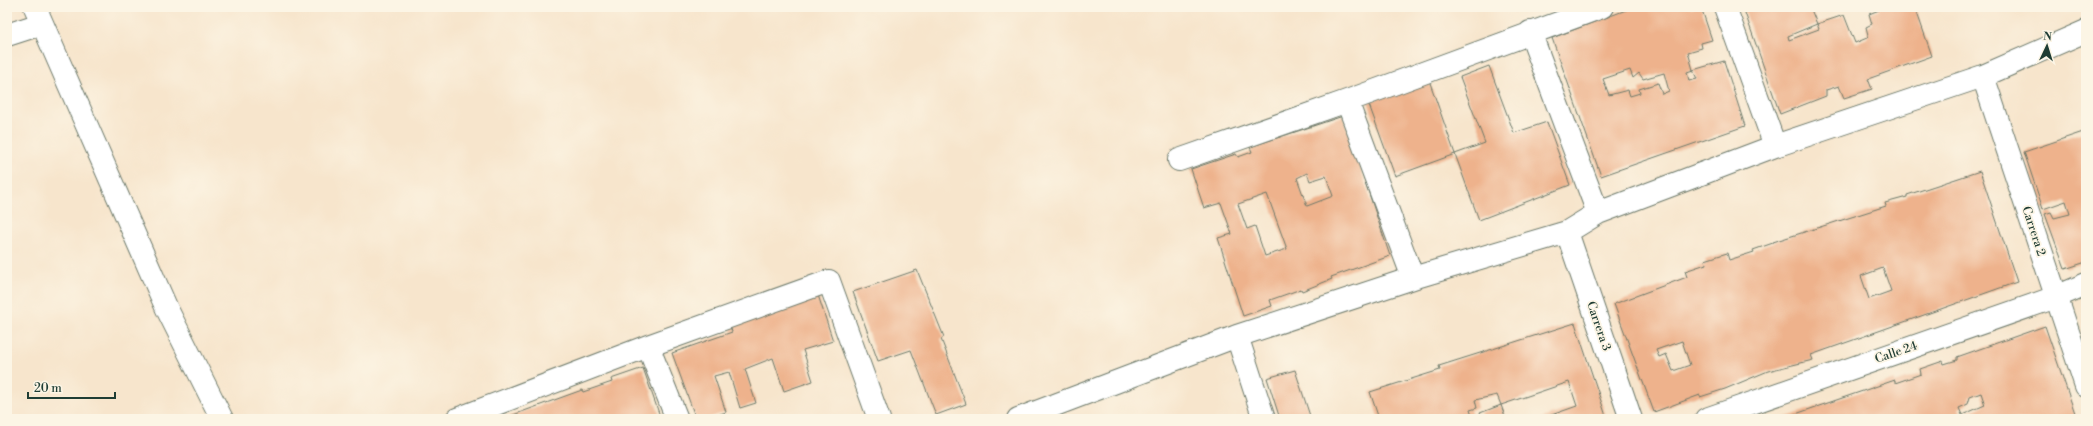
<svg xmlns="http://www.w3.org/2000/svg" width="2093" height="426" font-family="'Libre Bodoni',serif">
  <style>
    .building { fill: #eeb28c; fill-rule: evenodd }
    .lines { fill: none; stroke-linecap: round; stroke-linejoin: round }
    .minor-casing { stroke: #6b7869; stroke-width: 24 }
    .minor { stroke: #fff; stroke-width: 22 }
    .labels { text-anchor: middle; stroke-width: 3.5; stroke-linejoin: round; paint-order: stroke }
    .street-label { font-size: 12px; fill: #1f3d34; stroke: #fcf5e5 }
  </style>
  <rect width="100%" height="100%" fill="#fcf5e5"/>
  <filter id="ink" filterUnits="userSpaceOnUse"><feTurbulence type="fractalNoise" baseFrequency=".025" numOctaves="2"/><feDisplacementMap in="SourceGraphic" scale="8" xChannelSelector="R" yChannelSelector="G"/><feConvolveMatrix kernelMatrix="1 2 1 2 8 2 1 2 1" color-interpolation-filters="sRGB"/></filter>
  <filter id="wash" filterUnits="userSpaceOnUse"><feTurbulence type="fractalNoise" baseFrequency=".012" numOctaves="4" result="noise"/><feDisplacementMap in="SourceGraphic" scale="16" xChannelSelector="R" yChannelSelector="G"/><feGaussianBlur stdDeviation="0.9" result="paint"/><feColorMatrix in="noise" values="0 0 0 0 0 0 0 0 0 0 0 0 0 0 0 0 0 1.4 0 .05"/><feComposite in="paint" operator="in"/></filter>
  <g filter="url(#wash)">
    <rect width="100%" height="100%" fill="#f7e5cc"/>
    <g id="blocks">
      <path class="building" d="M1634 7H1701L1712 40 1701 43 1702 48 1688 52 1693 70 1687 72 1689 81 1697 79 1693 70 1724 61 1745 126 1601 176 1552 38ZM1630 70 1633 78 1639 73 1643 79 1664 73 1669 91 1662 94 1658 83 1639 89 1640 93 1630 96 1628 90 1609 95 1603 79Z
        M1743 7H1810L1817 24 1788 36 1789 40 1819 29 1817 24 1844 15 1855 43 1867 38 1868 35 1866 27 1872 24 1869 14 1879 10 1878 7H1915L1932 56 1868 79 1872 89 1844 98 1839 86 1826 90V96L1780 114Z
        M1489 66 1514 133 1547 122 1570 185 1479 220 1455 154 1485 143 1460 77Z
        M1429 80 1455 154 1395 176 1368 102Z
        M1343 116 1390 256 1331 277 1332 279 1302 291 1301 289 1270 300 1272 306 1243 316 1218 238 1232 234 1221 203 1204 208 1191 169 1236 154 1238 157 1252 152 1250 147ZM1307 173 1310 181 1326 176 1333 196 1307 206 1297 178ZM1267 194 1287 249 1265 256 1255 226 1247 229 1238 204Z
        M2086 131V177L2082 178 2086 189V262L2065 269 2045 214 2051 212 2054 218 2070 214 2066 201 2043 209 2024 152Z
        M1980 171 2017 282 1811 355 1813 360 1768 371 1725 389 1700 397V395L1654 412 1614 304 1687 277 1685 271 1706 264 1705 260 1727 253 1729 260 1754 252 1753 250 1773 243V242L1886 206 1885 203 1907 197V195ZM1883 268 1891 291 1869 299 1861 276ZM1682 341 1690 365 1673 371 1666 354 1659 357 1656 350Z
        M917 270 944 337 941 339 966 404 936 415 911 350 878 361 853 292Z
        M818 295 833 341 803 350 813 381 784 391 773 358 745 369 756 403 740 408 729 372 714 376 726 412 706 419H696L672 353 732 332 729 323Z
        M1575 323 1607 419H1540L1577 406 1569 382 1501 405 1497 395 1475 400 1477 408 1470 410 1472 416 1466 419H1379L1370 392 1440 370 1439 366Z
        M2045 326 2077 419H1781L1895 380V383L1921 374 1920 369 1943 361 1944 364 1957 360V357ZM1981 393 1985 405 1962 415 1959 408 1968 404 1970 397Z
        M643 368 661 419H624L623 416 615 419H502L582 390 583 392 612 382 611 379Z
        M1295 370 1311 419H1280L1267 378Z
        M1501 405 1506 419H1483L1480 413Z"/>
    </g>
  </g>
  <g filter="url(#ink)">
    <use href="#blocks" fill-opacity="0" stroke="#6b7869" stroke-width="1"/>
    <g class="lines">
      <defs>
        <path id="minor" d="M35 7 167 309 222 419
          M1725 7 1775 146
          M1530 32 1598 213
          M7 35 41 24
          M1983 76 2086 386
          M1347 101 1413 278
          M1179 160 1347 101 1602 7
          M1567 232 1631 419
          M1237 336 1264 419
          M648 346 677 419
          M457 419 648 346 829 281 879 419
          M1018 419 1237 336 1413 278 1567 232 1598 213 1775 146 1983 76 2086 31
          M1706 419 2056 297 2086 284"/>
      </defs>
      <use href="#minor" class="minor-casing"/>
      <use href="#minor" class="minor"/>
    </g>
  </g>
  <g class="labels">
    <g class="street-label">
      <text transform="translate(2034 231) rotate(72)" y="4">Carrera 2</text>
      <text transform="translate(1599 326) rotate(71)" y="4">Carrera 3</text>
      <text transform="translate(1896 352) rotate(-19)" y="4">Calle 24</text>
    </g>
  </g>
  <rect width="2093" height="426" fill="none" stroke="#fcf5e5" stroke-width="24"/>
  <g transform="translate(2047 46) rotate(4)" stroke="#fcf5e5" stroke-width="3" paint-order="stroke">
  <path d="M0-3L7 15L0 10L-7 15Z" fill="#1f3d34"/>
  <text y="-6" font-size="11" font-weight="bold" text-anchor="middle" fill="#1f3d34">N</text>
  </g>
  <path d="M28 392v6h87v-6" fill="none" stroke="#1f3d34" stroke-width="2"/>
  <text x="34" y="392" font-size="12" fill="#1f3d34" stroke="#fcf5e5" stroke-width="3" paint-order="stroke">20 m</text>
</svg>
